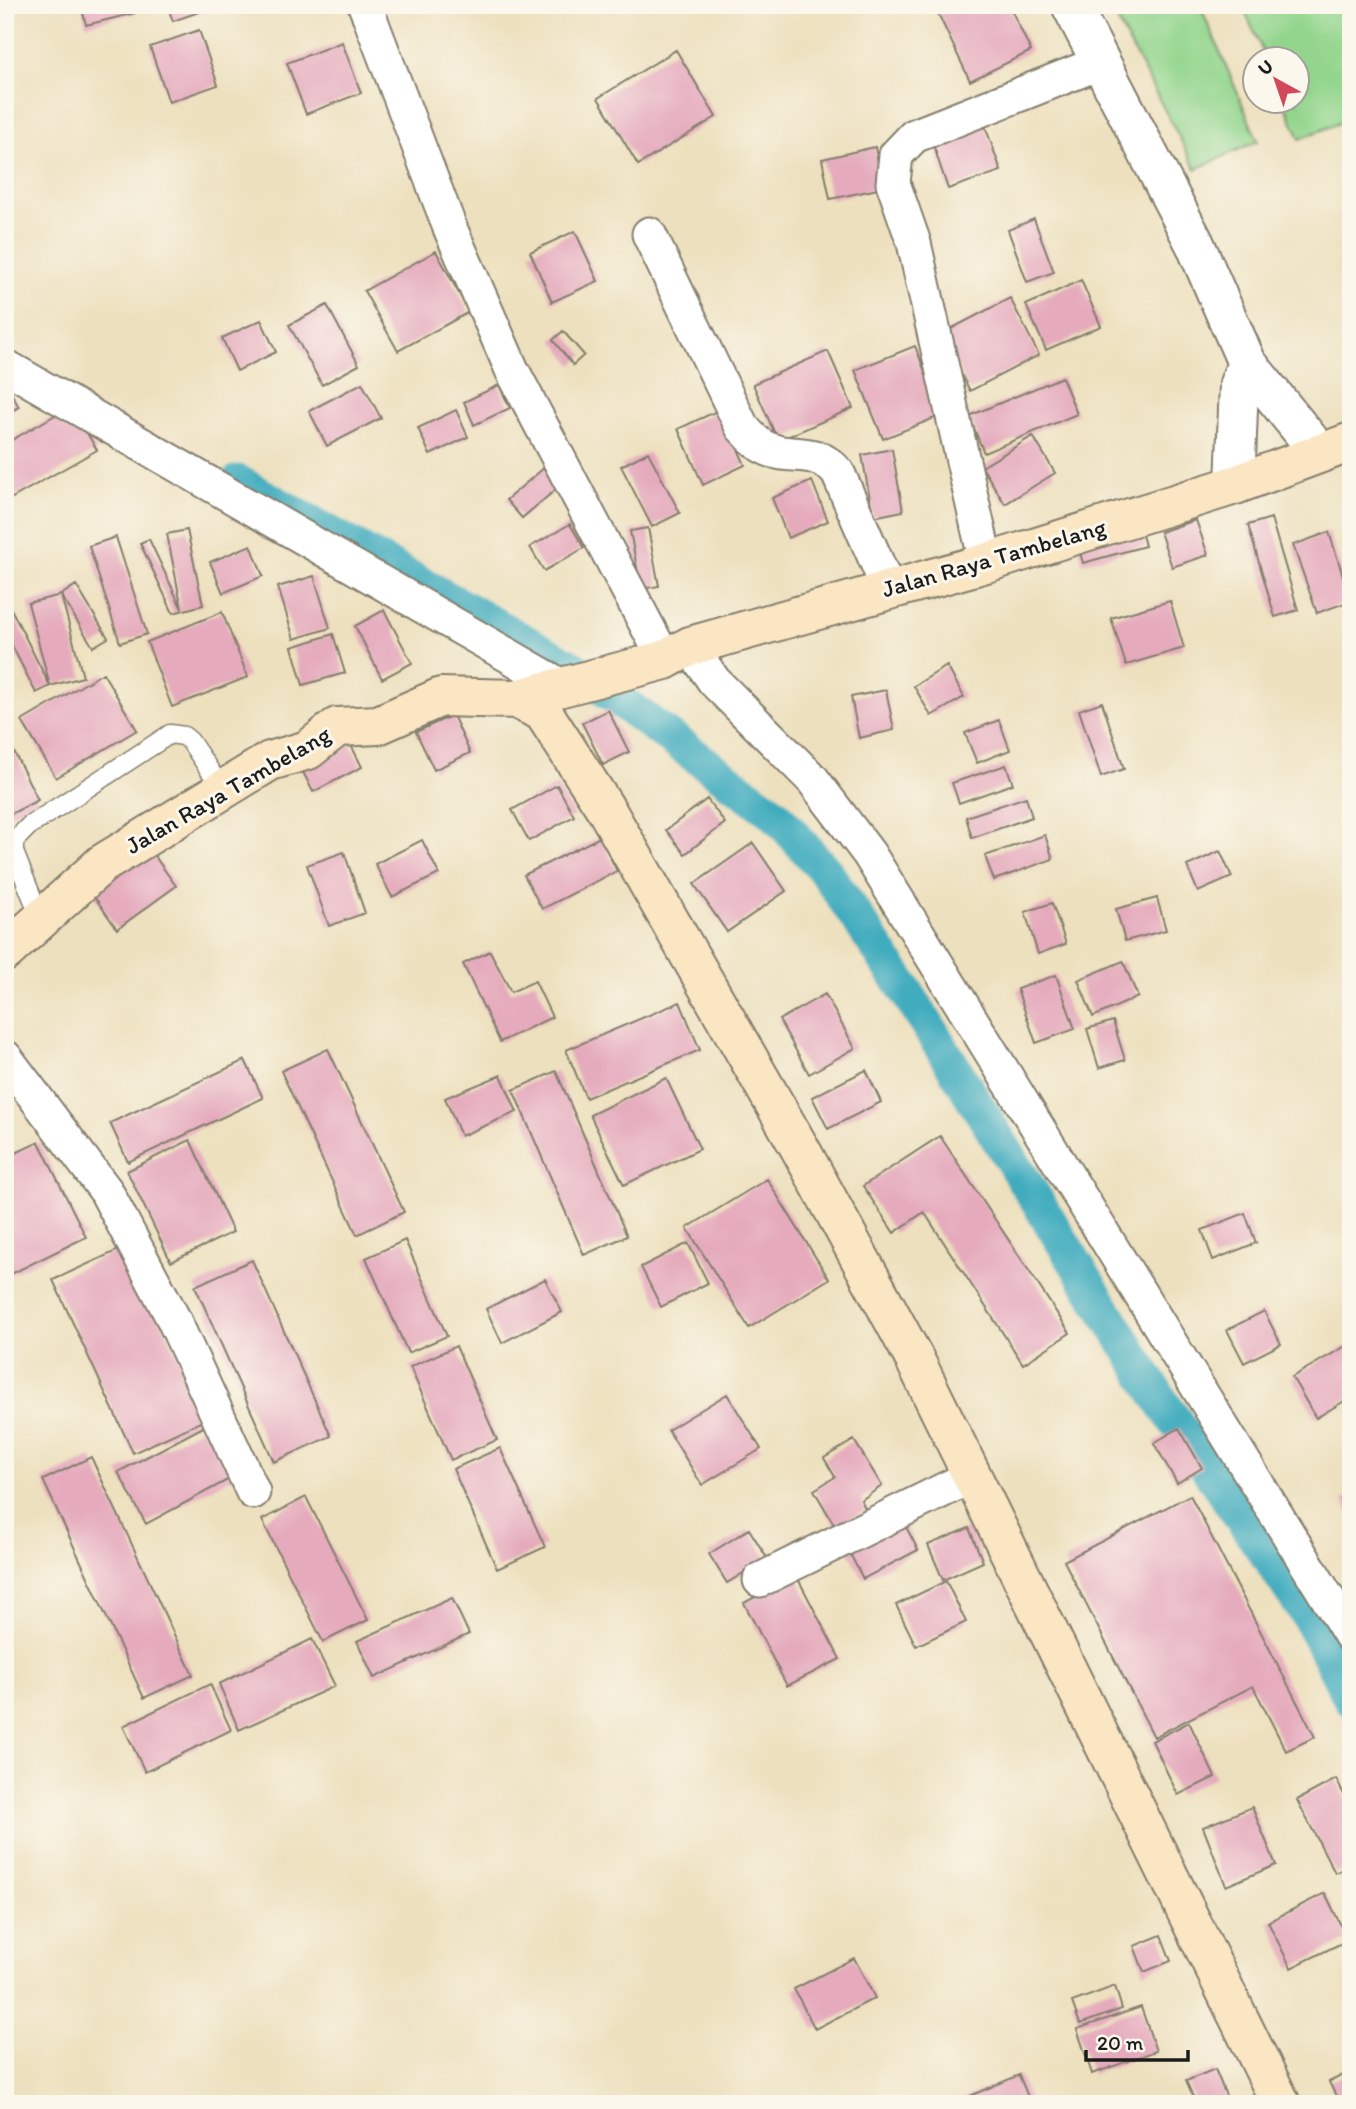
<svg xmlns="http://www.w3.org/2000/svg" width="1356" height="2109" font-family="Itim,sans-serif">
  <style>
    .green { fill: #93d58d; stroke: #587854; stroke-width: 2 }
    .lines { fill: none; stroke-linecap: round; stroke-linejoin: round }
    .canal { stroke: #3facbe; stroke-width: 35 }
    .building { fill: #e5abbd }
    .service-casing { stroke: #847e6d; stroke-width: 21 }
    .minor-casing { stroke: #847e6d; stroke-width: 37 }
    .tertiary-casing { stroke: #847e6d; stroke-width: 42 }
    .secondary-casing { stroke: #847e6d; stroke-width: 42 }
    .service { stroke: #fff; stroke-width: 18 }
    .minor { stroke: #fff; stroke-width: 33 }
    .tertiary { stroke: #fff; stroke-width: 38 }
    .secondary { stroke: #fbe6c3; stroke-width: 38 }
    .labels { text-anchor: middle; stroke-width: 6; stroke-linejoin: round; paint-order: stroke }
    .street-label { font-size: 24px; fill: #1c1c1c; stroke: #fbf7ec }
  </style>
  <rect width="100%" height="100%" fill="#fbf7ec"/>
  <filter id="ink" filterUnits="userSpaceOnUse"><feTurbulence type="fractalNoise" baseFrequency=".0143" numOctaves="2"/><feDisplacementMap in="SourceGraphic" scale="14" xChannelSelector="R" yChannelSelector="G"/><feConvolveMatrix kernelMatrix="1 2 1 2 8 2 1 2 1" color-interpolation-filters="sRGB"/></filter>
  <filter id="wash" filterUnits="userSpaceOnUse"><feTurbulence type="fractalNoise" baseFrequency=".00686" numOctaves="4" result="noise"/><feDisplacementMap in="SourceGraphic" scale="28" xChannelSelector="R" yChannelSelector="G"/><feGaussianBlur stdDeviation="1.57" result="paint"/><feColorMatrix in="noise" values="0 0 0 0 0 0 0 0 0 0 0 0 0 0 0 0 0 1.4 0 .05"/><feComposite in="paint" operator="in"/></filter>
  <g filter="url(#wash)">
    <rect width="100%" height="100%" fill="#ede0be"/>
    <path class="green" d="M1109 5H1200L1258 141 1196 169Z
      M1242 5H1351V118L1300 139 1284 102H1296V60L1266 59Z"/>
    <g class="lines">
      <path class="canal" d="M238 482 585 675 776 815 826 872 903 986 1162 1402 1307 1614 1351 1700"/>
    </g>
    <g id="blocks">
      <path class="building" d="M81 5H133L135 13 86 25Z
        M167 5H215L216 6 173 21Z
        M934 5H1009L1031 51 970 81Z
        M199 30 218 85 169 102 150 47Z
        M342 42 361 93 306 114 287 63Z
        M676 50 716 117 638 165 598 98Z
        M983 120 1001 171 948 189 931 138Z
        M875 147 883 188 830 199 822 159Z
        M1034 219 1054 272 1027 282 1008 230Z
        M575 231 598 281 552 302 530 252Z
        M436 251 469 312 398 351 364 291Z
        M1081 280 1101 326 1046 350 1026 305Z
        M1010 298 1039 355 970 391 941 334Z
        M327 305 359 365 322 385 289 325Z
        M261 320 276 352 237 371 222 338Z
        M563 331 584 355 573 365 553 340Z
        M915 346 942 415 883 439 855 370Z
        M828 351 853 408 778 441 753 384Z
        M1062 377 1077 414 984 453 969 416Z
        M5 382 19 407 5 414Z
        M362 383 381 418 327 446 309 411Z
        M499 385 510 408 474 425 464 402Z
        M71 406 97 450 5 502V444Z
        M721 409 745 465 703 485 678 429Z
        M456 410 468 437 430 455 418 428Z
        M1033 436 1055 473 1005 504 982 467Z
        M892 449 903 511 873 517 862 455Z
        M648 452 680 513 652 527 621 466Z
        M545 467 560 486 522 518 506 500Z
        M812 481 828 521 788 538 772 498Z
        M1135 508 1145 546 1083 563 1072 525Z
        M1271 518 1298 610 1275 617 1248 525Z
        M1196 520 1208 555 1172 567 1160 532Z
        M570 524 584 548 544 571 530 547Z
        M648 528 659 586 641 589 630 531Z
        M187 530 203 605 173 613 140 543 149 539 182 609 167 534Z
        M1329 532 1351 601 1317 613 1293 545Z
        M116 537 147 634 120 643 89 546Z
        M251 545 263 576 223 593 210 562Z
        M314 576 330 628 294 639 278 587Z
        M76 585 108 638 93 647 61 595Z
        M61 595 83 677 50 686 28 603Z
        M1170 601 1184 648 1126 665 1111 618Z
        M8 603 50 686 36 693 5 632V604Z
        M384 610 412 663 382 679 355 626Z
        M222 612 248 677 172 707 147 642Z
        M333 634 345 673 303 685 292 647Z
        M947 666 964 697 931 716 914 686Z
        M103 673 137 730 56 778 22 721Z
        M886 690 894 730 859 738 851 697Z
        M1102 702 1124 769 1101 777 1079 710Z
        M608 710 629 752 603 765 582 723Z
        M453 715 470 753 434 770 416 732Z
        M999 720 1010 750 977 763 965 733Z
        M8 740 38 800 5 817V742Z
        M350 743 362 767 313 792 301 768Z
        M1006 765 1013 784 959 803 952 783Z
        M557 785 574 816 529 841 512 810Z
        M1026 797 1032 817 972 838 966 817Z
        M707 799 725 823 685 854 666 830Z
        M1045 835 1053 859 994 880 985 856Z
        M141 837 176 886 117 929 82 879Z
        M600 837 617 871 542 909 524 875Z
        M422 840 439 874 392 897 375 864Z
        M753 843 786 891 727 932 694 884Z
        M1220 851 1232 877 1198 892 1187 866Z
        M344 852 365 913 329 926 307 865Z
        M1157 898 1166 930 1125 941 1116 909Z
        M1052 903 1066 944 1038 954 1025 912Z
        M490 951 511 992 535 981 552 1017 500 1042 463 964Z
        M1123 961 1138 997 1093 1017 1078 980Z
        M1056 975 1075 1029 1036 1043 1017 989Z
        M825 994 855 1048 809 1074 779 1020Z
        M680 1002 700 1050 586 1098 566 1050Z
        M1113 1021 1125 1060 1099 1068 1087 1029Z
        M328 1049 404 1212 357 1235 281 1071Z
        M245 1060 263 1098 128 1162 110 1123Z
        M866 1070 881 1102 828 1129 812 1097Z
        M556 1071 627 1236 584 1255 513 1090Z
        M501 1075 517 1112 461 1136 445 1098Z
        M666 1078 700 1149 624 1185 590 1115Z
        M940 1136 1070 1333 1023 1364 924 1212 894 1233 863 1186Z
        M190 1140 233 1232 171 1262 127 1171Z
        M39 1142 86 1237 5 1277V1158Z
        M767 1179 829 1279 749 1328 687 1228Z
        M1245 1213 1256 1243 1213 1260 1202 1230Z
        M405 1240 447 1336 408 1353 366 1258Z
        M688 1243 708 1283 661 1307 641 1267Z
        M127 1246 207 1419 133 1453 53 1280Z
        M252 1260 331 1436 274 1462 195 1286Z
        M545 1279 562 1312 502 1343 486 1309Z
        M1264 1311 1281 1344 1244 1363 1227 1330Z
        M1351 1343V1397L1316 1418 1292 1377Z
        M456 1346 497 1440 451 1460 410 1367Z
        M727 1394 761 1449 702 1485 668 1430Z
        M207 1425 235 1476 146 1524 118 1472Z
        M1179 1428 1202 1468 1177 1483 1154 1443Z
        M854 1440 882 1486 861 1500 866 1510 836 1528 814 1490 835 1477 824 1458Z
        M500 1448 545 1547 497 1569 453 1469Z
        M91 1457 193 1675 144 1698 43 1480Z
        M1190 1495 1315 1737 1286 1751 1253 1686 1154 1737 1064 1561Z
        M1351 1496V1516L1343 1500Z
        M306 1497 368 1620 323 1642 262 1520Z
        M901 1517 918 1550 863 1579 846 1546Z
        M969 1528 983 1562 943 1580 928 1545Z
        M749 1529 767 1558 727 1583 709 1554Z
        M796 1575 840 1659 787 1686 744 1603Z
        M946 1581 966 1622 916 1646 896 1605Z
        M452 1598 469 1634 374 1678 357 1641Z
        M312 1639 335 1686 239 1730 219 1684Z
        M210 1684 231 1730 145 1772 123 1726Z
        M1189 1722 1215 1777 1178 1795 1152 1741Z
        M1336 1779 1351 1808V1865L1335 1873 1297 1800Z
        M1252 1807 1276 1865 1226 1886 1203 1827Z
        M1325 1893 1348 1940 1291 1968 1268 1922Z
        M1161 1935 1171 1961 1144 1972 1134 1946Z
        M854 1958 875 1998 815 2029 794 1989Z
        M1115 1986 1122 2009 1080 2024 1072 2002Z
        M1141 2007 1156 2051 1092 2074 1077 2029Z
        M1215 2069 1227 2098 1212 2104H1196L1186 2081Z
        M1351 2071V2104H1340L1329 2082Z
        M1019 2075 1031 2104H967L965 2098Z"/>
    </g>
  </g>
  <g filter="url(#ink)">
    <use href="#blocks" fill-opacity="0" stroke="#847e6d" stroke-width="2"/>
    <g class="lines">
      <defs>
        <path id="service" d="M42 922 14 852V841L29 826 170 734 184 736 190 741 223 790"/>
        <path id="minor" d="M365 5 450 228 512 370 665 660
          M649 234 742 427C748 433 754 441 762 446 789 462 814 444 838 473L888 588
          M5 366 565 688
          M986 563 914 243 893 183 896 155 914 136 1102 62
          M690 646 714 681 813 780 869 854 1351 1636
          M5 1057 106 1191 174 1320 253 1492
          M760 1580 972 1476"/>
        <path id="tertiary" d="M1071 5 1195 244 1247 363 1319 452
          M1235 485 1239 384 1247 363"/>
        <path id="secondary" d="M516 699 543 712 607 811 802 1152 914 1358 1281 2104
          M5 952 102 864 270 761 308 750 337 727 378 725 441 697 516 699 665 660 690 646 986 563 1235 485 1351 442"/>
      </defs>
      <use href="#service" class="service-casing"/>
      <use href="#minor" class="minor-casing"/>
      <use href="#tertiary" class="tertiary-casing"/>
      <use href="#secondary" class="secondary-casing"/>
      <use href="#service" class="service"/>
      <use href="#minor" class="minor"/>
      <use href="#tertiary" class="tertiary"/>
      <use href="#secondary" class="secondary"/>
    </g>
  </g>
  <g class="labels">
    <g class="street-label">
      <text transform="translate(994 558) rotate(-16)" y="8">Jalan Raya Tambelang</text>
      <text transform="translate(228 790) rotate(-30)" y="8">Jalan Raya Tambelang</text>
    </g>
  </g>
  <rect width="1356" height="2109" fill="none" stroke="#fbf7ec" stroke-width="28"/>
  <g transform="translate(1276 80) rotate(320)"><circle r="33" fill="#fbf7ec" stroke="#a29f99" stroke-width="2"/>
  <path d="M0-5L12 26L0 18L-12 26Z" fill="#d1495b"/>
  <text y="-10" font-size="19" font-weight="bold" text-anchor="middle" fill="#1c1c1c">U</text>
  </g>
  <path d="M1086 2050v10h102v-10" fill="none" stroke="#1c1c1c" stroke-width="3.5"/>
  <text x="1097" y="2050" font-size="21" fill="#1c1c1c" stroke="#fbf7ec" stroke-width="5" paint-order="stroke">20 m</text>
</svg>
